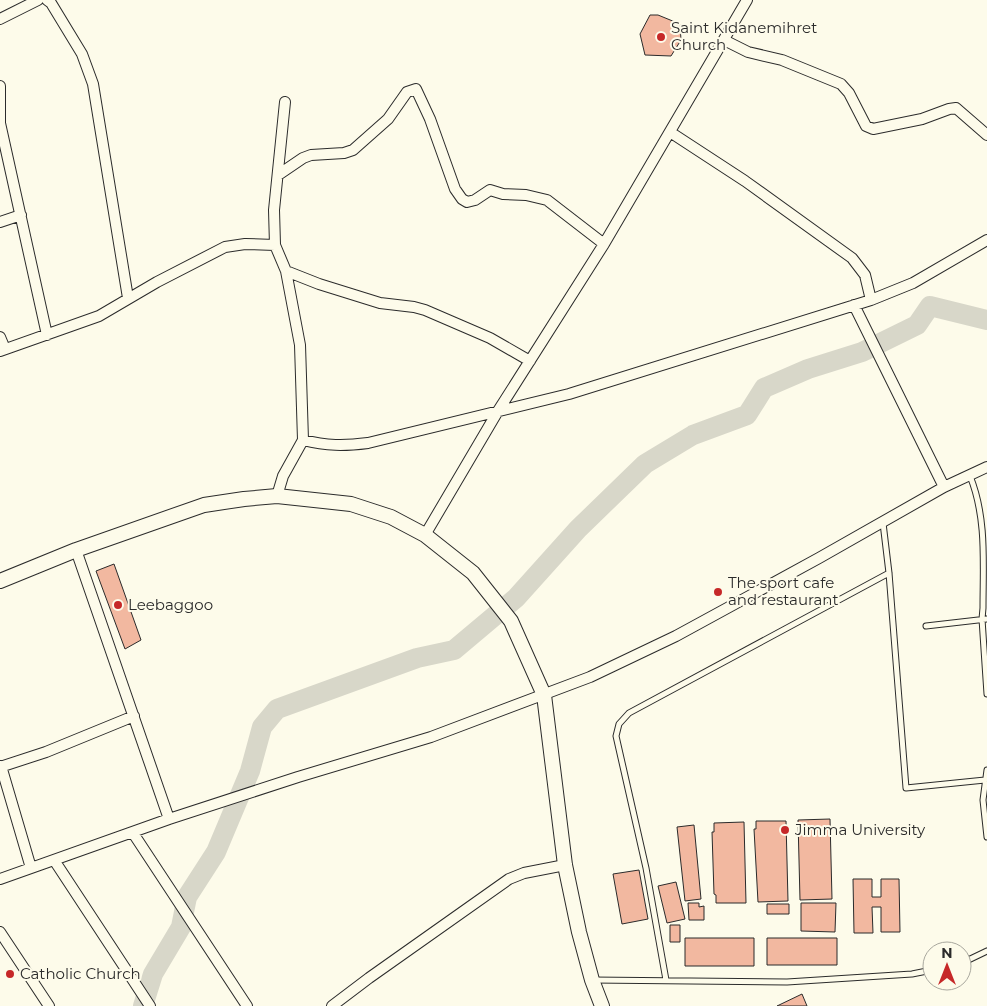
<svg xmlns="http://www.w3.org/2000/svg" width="987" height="1006" font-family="Montserrat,sans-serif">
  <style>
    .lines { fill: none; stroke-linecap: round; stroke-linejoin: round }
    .river { stroke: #d8d7c9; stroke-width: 20 }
    .building { fill: #f2b8a0; stroke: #2b2b2b }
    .lane-casing { stroke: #2b2b2b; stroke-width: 7 }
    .street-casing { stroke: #2b2b2b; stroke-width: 12 }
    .secondary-casing { stroke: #2b2b2b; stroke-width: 16 }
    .lane { stroke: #fdfbea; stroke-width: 5 }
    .street { stroke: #fdfbea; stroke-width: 10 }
    .secondary { stroke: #fdfbea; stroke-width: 14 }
    .poi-dot { fill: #c62828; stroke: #fdfbea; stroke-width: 2 }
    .labels { text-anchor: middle; stroke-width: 4; stroke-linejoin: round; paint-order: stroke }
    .poi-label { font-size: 15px; fill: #2b2b2b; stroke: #fdfbea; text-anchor: start }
  </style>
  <rect width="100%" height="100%" fill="#fdfbea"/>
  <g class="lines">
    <path class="river" d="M143 1006 153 974 181 927 187 897 216 852 250 771 262 727 277 709 417 658 454 650 516 598 578 529 645 464 693 435 747 415 764 388 808 369 862 352 917 325 930 306 987 320"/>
  </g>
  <path class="building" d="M650 15H658L680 24 681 40 671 56 645 55 640 34Z
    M114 564 141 640 125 649 96 571Z
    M830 819 832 899 800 900 798 820Z
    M756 821H786L788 901 758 902 754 829H756Z
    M744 822 746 903H716V895L714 894 712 832H714V823Z
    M694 825 701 899 685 901 677 827Z
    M639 870 648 919 622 924 613 874Z
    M853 879H872V897H881V879H899L900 932H881V907H872L873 933H854Z
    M676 882 685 919 667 923 658 886Z
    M688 903H699V907L704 906V920H689Z
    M801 903H836L835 932 801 931Z
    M767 904H789V914H767Z
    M670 925H680V942H670Z
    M685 938H754V966H685Z
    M767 938H837V965H767Z
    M802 994 807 1006H777Z"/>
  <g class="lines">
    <defs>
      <path id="lane" d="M970 476C987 518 983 564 983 608L982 619 987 694
        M883 523 889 573 906 788 985 780
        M926 626 987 619
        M987 770 983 800 987 837
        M962 963 987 951
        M592 980 787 982 912 974 932 970
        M666 980 646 868 616 736 619 724 629 713 889 573"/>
      <path id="street" d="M47 0 51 3 82 54 93 84 128 298
        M0 19 38 0
        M724 40 748 52 782 60 841 84 849 93 866 126 873 129 922 119 949 109 956 108 987 135
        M0 86V124
        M0 123 47 335
        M670 132 745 181 852 258 865 275 871 300
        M278 175 303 158 311 155 344 153 353 150 388 119 407 92 416 89 430 119 455 189 462 199 467 202 475 200 490 190 503 194 526 195 547 200 604 244
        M0 222 21 215
        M286 271 319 284 380 303 414 307 425 310 490 338 530 361
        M854 305 944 487
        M0 337 5 349
        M0 351 99 316 157 282 225 247 245 244 275 245
        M303 440C327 446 344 446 368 443L569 394 871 300 913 283 987 240
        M277 496 283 476 303 440 300 345 286 271 275 245 274 210 285 102
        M425 535 498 411 604 244 747 0
        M76 550 169 819
        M1 766 31 868
        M0 767 46 752 134 716
        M133 833 247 1006
        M54 860 150 1006
        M0 879 169 819 298 777 431 737 590 677 676 636 819 558 944 487 987 467
        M0 932 49 1006
        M332 1006 369 978 509 879 524 873 565 865"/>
      <path id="secondary" d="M0 581 76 550 204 505 244 499 277 496 351 504 391 517 425 535 473 573 511 621 544 695 565 865 579 932 592 980 602 1006"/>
    </defs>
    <use href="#lane" class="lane-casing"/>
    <use href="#street" class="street-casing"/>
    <use href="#secondary" class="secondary-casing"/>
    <use href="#lane" class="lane"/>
    <use href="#street" class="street"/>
    <use href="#secondary" class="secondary"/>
  </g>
  <g class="poi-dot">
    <circle cx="661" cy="37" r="5"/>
    <circle cx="718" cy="592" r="5"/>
    <circle cx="118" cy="605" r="5"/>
    <circle cx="785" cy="830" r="5"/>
    <circle cx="10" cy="974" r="5"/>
  </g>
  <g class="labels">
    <g class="poi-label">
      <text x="671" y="33">Saint Kidanemihret<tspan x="671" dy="17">Church</tspan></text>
      <text x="728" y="588">The sport cafe<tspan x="728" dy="17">and restaurant</tspan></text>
      <text x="128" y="610">Leebaggoo</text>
      <text x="795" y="835">Jimma University</text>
      <text x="20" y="979">Catholic Church</text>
    </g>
  </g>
  <g transform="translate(947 966)"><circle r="24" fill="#fdfbea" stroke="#a9a89e"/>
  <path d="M0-4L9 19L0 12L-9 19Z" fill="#c62828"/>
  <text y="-8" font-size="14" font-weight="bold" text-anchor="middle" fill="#2b2b2b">N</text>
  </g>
</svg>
